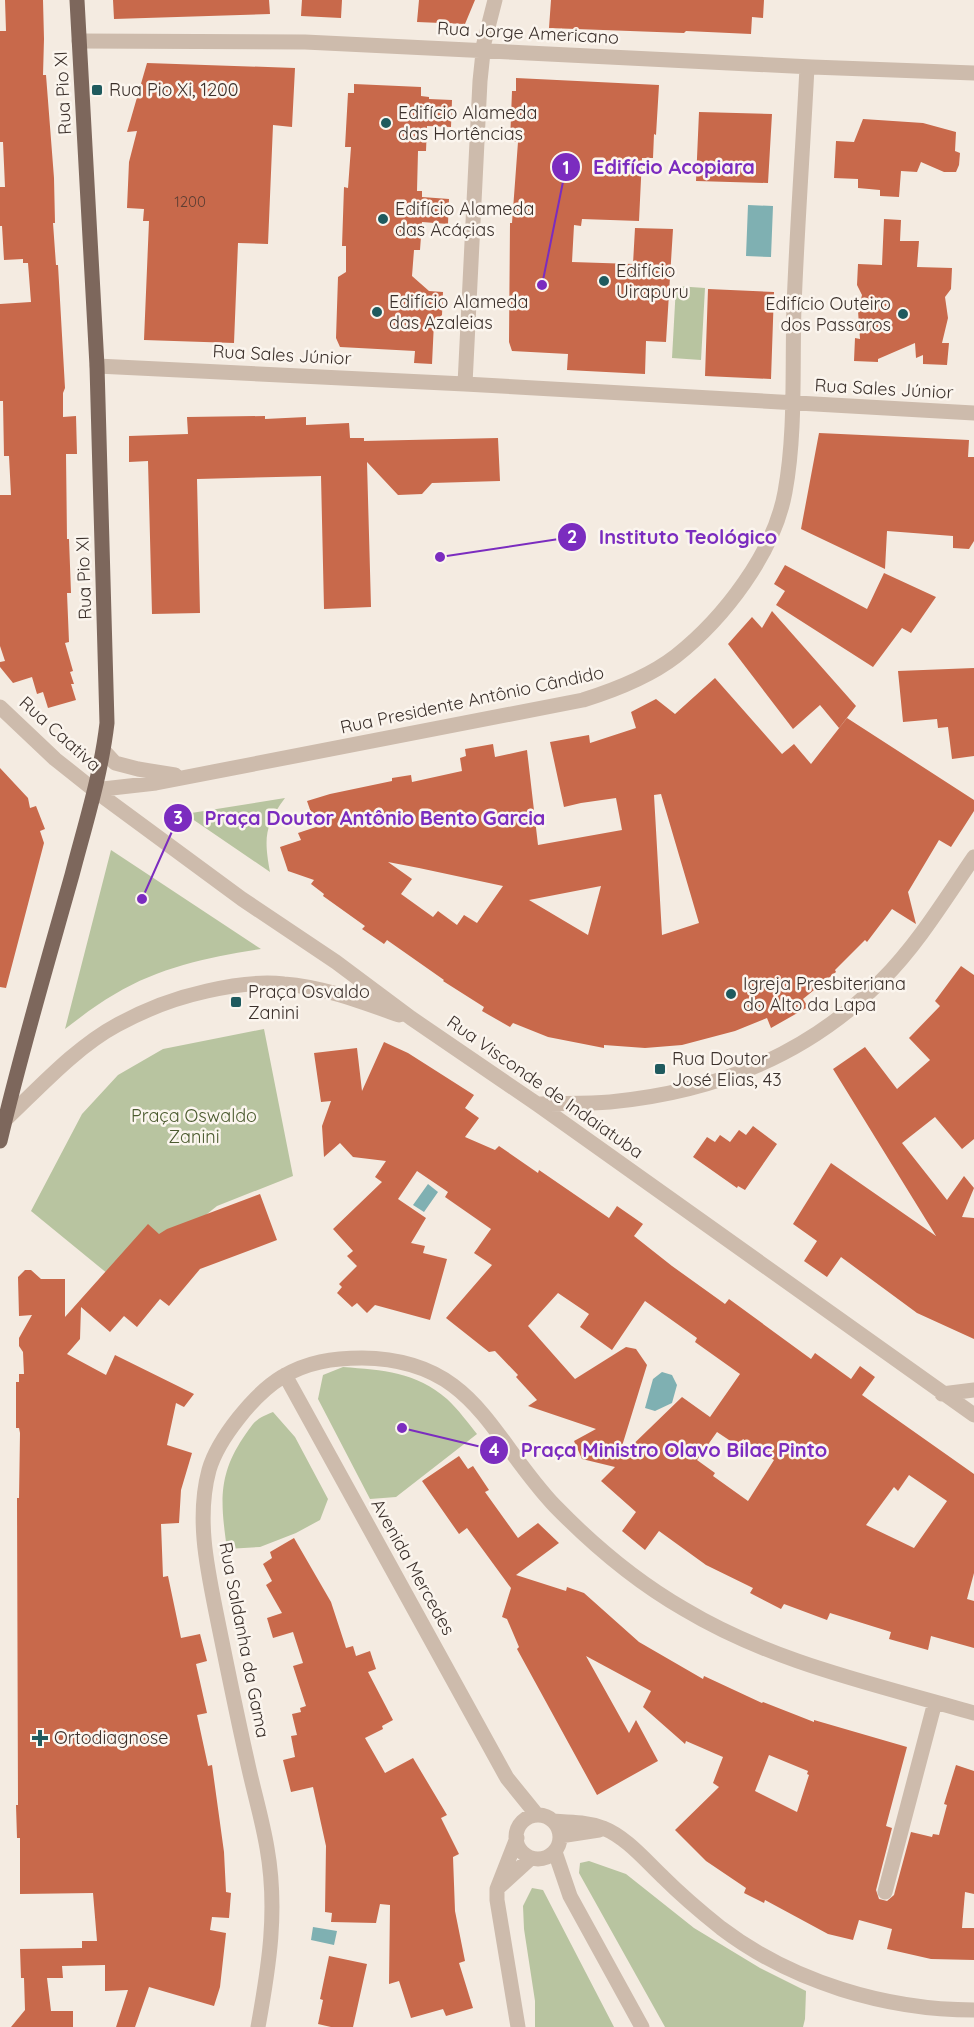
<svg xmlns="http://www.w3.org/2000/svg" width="974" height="2027" font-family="Quicksand,sans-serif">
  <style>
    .green { fill: #b8c4a0 }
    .water { fill: #7fb0b2 }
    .building { fill: #c8694b; fill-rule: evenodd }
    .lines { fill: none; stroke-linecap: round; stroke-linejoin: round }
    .street { stroke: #cdbbac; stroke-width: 15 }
    .primary { stroke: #7d675c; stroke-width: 15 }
    .poi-dot { fill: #1f5a5e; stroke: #fbf5ee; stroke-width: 2 }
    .labels { text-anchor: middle; stroke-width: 5; stroke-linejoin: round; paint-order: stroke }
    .number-label { font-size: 15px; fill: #5e3e33 }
    .street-label { font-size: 18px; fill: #3b302b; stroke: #fbf5ee }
    .poi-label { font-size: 18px; fill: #3b302b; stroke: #fbf5ee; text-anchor: start }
    .park-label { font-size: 18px; fill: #4a5a2e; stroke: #fbf5ee }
    .leader { fill: none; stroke: #7b2cbf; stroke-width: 2 }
    .callout-dot { fill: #7b2cbf; stroke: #fbf5ee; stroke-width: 2 }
    .mark-label { font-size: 18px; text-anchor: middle; font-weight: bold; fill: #fff }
    .callout-label { font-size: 20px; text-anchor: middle; font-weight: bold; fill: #7b2cbf; stroke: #fbf5ee; stroke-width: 5; stroke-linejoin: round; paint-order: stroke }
  </style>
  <rect width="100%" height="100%" fill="#f4ebe1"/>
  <path class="green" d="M676 286 705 288 701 360 672 358Z
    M285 798C264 826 264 839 270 872L185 814Z
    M111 850 261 949C210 957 160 967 115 994 97 1004 81 1017 65 1029Z
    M264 1029 293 1176 217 1206 162 1250 130 1292 31 1211 82 1114 118 1075 163 1049Z
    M343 1367C383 1370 416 1372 447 1399 458 1409 468 1423 477 1434L396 1497 370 1499 318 1399 323 1375Z
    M273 1412 295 1437 328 1499 320 1520 296 1533 260 1547 227 1549C221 1505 217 1477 243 1438 255 1421 254 1420 273 1412Z
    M589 1861 626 1874 694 1928 760 1968 806 1991 805 2019 803 2027H665L579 1873 580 1863Z
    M532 1888 543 1890 614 2027H535V2001L524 1929 523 1906Z"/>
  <path class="water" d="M748 205 773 206 771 257 746 256Z
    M428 1184 438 1192 424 1212 413 1205Z
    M662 1372 672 1375 677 1385 672 1403 655 1411 645 1408 653 1379Z
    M313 1927 337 1931 334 1945 311 1940Z"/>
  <path class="building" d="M5 0H43L44 39 43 75H46L54 178 55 223H53L56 265H58L65 388 63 393V417L76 416 77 454H66L67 539H69L71 593H67L69 642 65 643 73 671 70 672 74 684H71L76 700 48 708 43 692 37 694 32 677 13 683 0 667V662L5 661 0 646V495H11L9 456H4L3 401H0V304L31 302 28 263H23V259L4 260 2 226H0V187H5L3 142H0V31H6Z
    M113 0H269L270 14 114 19Z
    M302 0H342L341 18 301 16Z
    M419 0H475L465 24 417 22Z
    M551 0H764L763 18 752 17 751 34 686 31 684 33 549 28Z
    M147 63 295 68 292 127 273 125 268 244 238 243 234 343 144 340 149 221H143L144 209 127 208 129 162 137 131 127 132Z
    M516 78 659 85 656 135 654 134 653 158H642L639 221 582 219 581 226 574 225 572 262 633 264 635 228 673 229 666 342 646 341 645 374 567 370 568 354 512 351 509 342 510 223H512L518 142H510L512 91H516Z
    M354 84 421 87V96L429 97V99L452 100 451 127 427 126 426 151H418L417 191H422V197L449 199 448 224 422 222 420 250H414L412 276 429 291 443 292 442 315 434 322 432 364 414 363 415 351 340 347 336 338 338 277 346 272V246H342L344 187 348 188 351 147H345L348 93H354Z
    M699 112 772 114 768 183 696 181Z
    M863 119 923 123 956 132 955 151 960 153 959 165 956 172H944L921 162 917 172 901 171 899 197 880 196V190L858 188V179L834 178 836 141 854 142Z
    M884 219 901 220 900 241H919L917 267 952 268 951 289 945 297 948 318 942 343H949L947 365 923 364V355L916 358 915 343 878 359V362L854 361 855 338 860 339 858 311 862 295 857 285 858 264 882 265Z
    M708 289 774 292 771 379 705 376Z
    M265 416V419L306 417V425L349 423 350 438H364V441L498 438 500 481 432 483 422 494 398 495 367 462 371 607 324 609 321 476 197 479 200 613 152 614 148 461 129 462V436L188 434 187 417Z
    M819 433 969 440 968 457H974V541L969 549 953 548V536L887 531 885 569 801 529Z
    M785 565 867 609 884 573 936 597 911 633 902 628 873 667 776 605 785 591 774 584Z
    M772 611 856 706 839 728 820 705 793 729 728 644 752 617 762 628Z
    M974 668V756L952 759 948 727 938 728 937 719 903 722 898 671Z
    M715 678 782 754 794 744 811 764 847 718 974 800V811L951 847 939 840 908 892 916 924 892 909 867 942 865 940 835 970 836 972 803 999 808 1007 771 1028 767 1018 735 1031 682 1045 645 1048 604 1045V1048L548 1037 513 1023 510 1027 482 1011 484 1007 443 981 444 980 387 940 384 944 362 929 365 926 323 896 324 894 311 884 314 880 288 871 280 847 301 840 298 833 316 827 307 801 330 794 392 781V778L411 775 412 782 462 771 460 758 466 756 465 749 493 744 495 757 527 750 538 845 622 830 616 798 581 803 564 807 550 742 589 735 590 743 636 728 631 712 656 699 675 714ZM661 794 699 923 662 935 654 795ZM388 862 419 868 503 886 477 923 464 915 457 925 438 911 433 917 401 894 412 879ZM601 886 588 935 529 900Z
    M0 768 28 798 30 808 36 806 45 829 40 831 44 843 6 988 0 987Z
    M961 966 974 975V1139L962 1149 935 1117 902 1143 947 1200 964 1176 974 1188 962 1217 974 1218V1339L917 1313 841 1257 827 1277 804 1261 817 1241 793 1224 831 1163 936 1236 833 1069 865 1047 897 1089 930 1060 909 1038 940 1006 935 1001Z
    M384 1042 408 1053 474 1095 465 1108 479 1118 465 1137 495 1150 499 1146 538 1173 539 1170 609 1218 617 1206 643 1224 634 1236 672 1266 725 1304 729 1299 811 1359 815 1353 851 1379 860 1366 875 1377 862 1395 974 1474V1573L967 1599 974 1601V1648L931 1636 928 1650 889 1639 891 1632 830 1613 827 1620 784 1604 781 1609 750 1593 753 1588 706 1565 659 1531 645 1550 622 1531 636 1512 601 1481 615 1467 582 1459 574 1441 596 1429 528 1406 537 1400 516 1377 518 1375 495 1351 489 1352 446 1318 492 1265 474 1253 491 1229 445 1197 448 1192 417 1171 398 1199 426 1218 411 1243 425 1246 423 1253 447 1259 430 1320 375 1305 367 1313 357 1303 352 1307 337 1293 342 1287 339 1284 357 1266 347 1256 353 1251 333 1229 382 1182 375 1177 386 1161 353 1157 340 1143 324 1157 322 1126 331 1101 321 1102 314 1053 357 1048 362 1091ZM558 1293 589 1314 580 1327 612 1350 645 1301 697 1338 695 1342 740 1374 710 1417 682 1397 618 1459 647 1365 636 1349 626 1347 575 1379 528 1326ZM717 1432 738 1446 743 1439 774 1460 748 1501 713 1476 715 1473 697 1460ZM909 1475 947 1501 914 1548 866 1525 894 1487 898 1491Z
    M753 1126 777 1144 745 1190 738 1186 737 1188 693 1157 707 1137 715 1142 720 1135 730 1142 739 1130 746 1135Z
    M260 1194 277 1240 200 1269 169 1306 160 1299 137 1327 124 1316 110 1332 81 1307 80 1339 67 1354 106 1375 115 1355 194 1394 184 1407 176 1403 167 1445 192 1453 181 1490 179 1523 161 1524 163 1577 168 1576 181 1638 200 1634 207 1661 196 1664 207 1713 197 1715 208 1766 212 1765 224 1852 226 1892 231 1893 229 1918 212 1917 210 1930 226 1933 220 1987 214 2006 149 1987 135 2027H116L128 1990 105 1991V1965L62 1966 63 1978H47L51 2011H73V2027H11L25 2010 24 1978H21L20 1949 82 1948V1941H97L93 1893 20 1894V1838H17L16 1805H18L17 1498H19L20 1433 19 1428H16V1382H19V1374H24L23 1352 19 1346V1338L32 1315 19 1316 18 1277 25 1270H31L41 1279H65V1317L148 1224 159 1234 167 1229Z
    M459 1456 468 1469 473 1466 489 1490 485 1492 518 1538 538 1523 559 1543 516 1575 566 1591 567 1587 584 1593 639 1642 703 1679 704 1676 762 1703 763 1702 814 1722V1720L907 1747 886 1826 892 1828 876 1890 879 1899 887 1901 894 1895 911 1832 932 1837 933 1834 939 1835 947 1805 944 1804 956 1765 974 1771V1894L965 1892 962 1928H974V1960L931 1959 887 1949 892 1929 859 1920 853 1940 828 1934 765 1900 764 1903 744 1893 746 1888 706 1861 675 1830 719 1787 713 1783 723 1757 686 1741 685 1744 643 1707 651 1691 586 1656 629 1733 636 1720 658 1761 597 1795 517 1649 519 1647 507 1619 502 1617 511 1588 467 1528 459 1534 422 1481ZM769 1755 808 1771 807 1774 809 1775 797 1812 755 1791Z
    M294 1538 331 1602 346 1648 353 1646 356 1656 370 1651 376 1669 368 1672 393 1720 382 1726 383 1729 365 1738 385 1773 413 1758 447 1815 441 1818 459 1854 453 1857 455 1911 465 1961 459 1963 473 2008 446 2016 443 2009 411 2018 399 1981 389 1984 390 1905 380 1904 376 1923 331 1922 332 1913 325 1912 326 1846 313 1787 291 1792 283 1760 295 1757 291 1736 297 1735 292 1714 301 1712 300 1708 306 1706 293 1666 303 1663 293 1632 273 1638 267 1618 282 1613 266 1585 272 1581 263 1564 272 1558 270 1552Z
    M329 1956 367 1964 353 2027H331L318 2024 323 2000 320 1999Z"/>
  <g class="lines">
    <path class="street" d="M79 41 305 42 812 67 974 73
      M97 366 465 384 974 413
      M465 384 480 81 484 43 495 0
      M0 707 55 759 94 790 242 899 336 962 411 1018 537 1104 974 1415
      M104 751 115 763 138 769 175 775
      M94 790 156 783 583 700C615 690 649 677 676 656 724 618 774 553 785 492 796 432 792 368 794 307 797 227 803 147 807 67
      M537 1104C561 1103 586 1104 610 1102 715 1092 807 1056 882 980 918 944 945 899 974 857
      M5 1120C39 1088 76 1047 117 1025 146 1009 175 998 207 991 233 985 258 981 284 984 324 987 362 1002 399 1015
      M285 1375 507 1778 537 1815
      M942 1394 974 1390
      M516 1837a22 22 0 1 1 44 0a22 22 0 1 1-44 0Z
      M553 1821C570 1822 586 1822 603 1828 626 1837 645 1860 663 1877 681 1895 701 1912 721 1928 792 1982 886 2010 974 2010
      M560 1836 599 1830
      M517 1838 497 1889V1900L518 2027
      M555 1852 570 1896 642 2027
      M499 1887 531 1858
      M885 1892 935 1702
      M258 2027C269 1966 278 1910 267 1848 262 1818 253 1789 247 1760 237 1716 228 1671 219 1627 209 1576 195 1522 209 1470 218 1439 254 1394 282 1377 307 1362 333 1358 362 1358 474 1359 489 1436 555 1506 593 1545 637 1582 684 1609 774 1663 875 1684 974 1713"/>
    <path class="primary" d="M0 1141C21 1052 47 964 72 875 85 825 101 775 107 723L97 366 77 0"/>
  </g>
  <g class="poi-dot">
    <rect x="91" y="84" width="12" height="12" rx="3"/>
    <circle cx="386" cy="123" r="6"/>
    <circle cx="383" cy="219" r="6"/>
    <circle cx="604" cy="281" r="6"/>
    <circle cx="377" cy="312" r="6"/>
    <circle cx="903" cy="314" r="6"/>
    <circle cx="731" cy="994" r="6"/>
    <rect x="230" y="996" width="12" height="12" rx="3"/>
    <rect x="654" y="1063" width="12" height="12" rx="3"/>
    <path d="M37 1729h6v6h6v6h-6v6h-6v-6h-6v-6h6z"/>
  </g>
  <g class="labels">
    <g class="number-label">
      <text x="190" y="207">1200</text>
    </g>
    <g class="street-label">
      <text transform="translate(528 33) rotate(3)" y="6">Rua Jorge Americano</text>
      <text transform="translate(63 93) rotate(-93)" y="6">Rua Pio XI</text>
      <text transform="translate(282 355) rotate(3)" y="6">Rua Sales Júnior</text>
      <text transform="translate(884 389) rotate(3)" y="6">Rua Sales Júnior</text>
      <text transform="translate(84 578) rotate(-92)" y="6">Rua Pio XI</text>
      <text transform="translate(472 700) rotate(-12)" y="6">Rua Presidente Antônio Cândido</text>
      <text transform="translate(60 734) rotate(42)" y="6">Rua Caativa</text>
      <text transform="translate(545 1087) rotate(35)" y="6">Rua Visconde de Indaiatuba</text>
      <text transform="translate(413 1567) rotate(61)" y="6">Avenida Mercedes</text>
      <text transform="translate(244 1640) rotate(79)" y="6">Rua Saldanha da Gama</text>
    </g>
    <g class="poi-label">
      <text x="109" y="96">Rua Pio Xi, 1200</text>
      <text x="398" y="119">Edifício Alameda<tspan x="398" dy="21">das Hortências</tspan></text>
      <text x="395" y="215">Edifício Alameda<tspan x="395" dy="21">das Acáçias</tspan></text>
      <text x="616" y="277">Edifício<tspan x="616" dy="21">Uirapuru</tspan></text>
      <text x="389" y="308">Edifício Alameda<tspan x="389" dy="21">das Azaleias</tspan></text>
      <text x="891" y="310" text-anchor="end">Edifício Outeiro<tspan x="891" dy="21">dos Passaros</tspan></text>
      <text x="743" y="990">Igreja Presbiteriana<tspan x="743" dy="21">do Alto da Lapa</tspan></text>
      <text x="248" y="998">Praça Osvaldo<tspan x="248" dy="21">Zanini</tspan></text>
      <text x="672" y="1065">Rua Doutor<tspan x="672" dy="21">José Elias, 43</tspan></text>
      <text x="54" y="1744">Ortodiagnose</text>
    </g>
    <g class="park-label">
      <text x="194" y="1122">Praça Oswaldo<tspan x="194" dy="21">Zanini</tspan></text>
    </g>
  </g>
  <path class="leader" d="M542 285L566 167M440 557L572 537M142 899L178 818M402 1428L494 1450"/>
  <g class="callout-dot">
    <circle cx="542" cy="285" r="6"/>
    <circle cx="440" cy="557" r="6"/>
    <circle cx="142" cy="899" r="6"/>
    <circle cx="402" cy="1428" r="6"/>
    <circle cx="566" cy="167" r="15"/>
    <circle cx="572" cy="537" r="15"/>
    <circle cx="178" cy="818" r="15"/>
    <circle cx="494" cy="1450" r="15"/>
  </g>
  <g class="mark-label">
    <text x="566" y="174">1</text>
    <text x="572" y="543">2</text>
    <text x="178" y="824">3</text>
    <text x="494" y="1456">4</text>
  </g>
  <g class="callout-label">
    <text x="674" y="174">Edifício Acopiara</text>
    <text x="688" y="544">Instituto Teológico</text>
    <text x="375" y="825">Praça Doutor Antônio Bento Garcia</text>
    <text x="674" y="1457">Praça Ministro Olavo Bilac Pinto</text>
  </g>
</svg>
